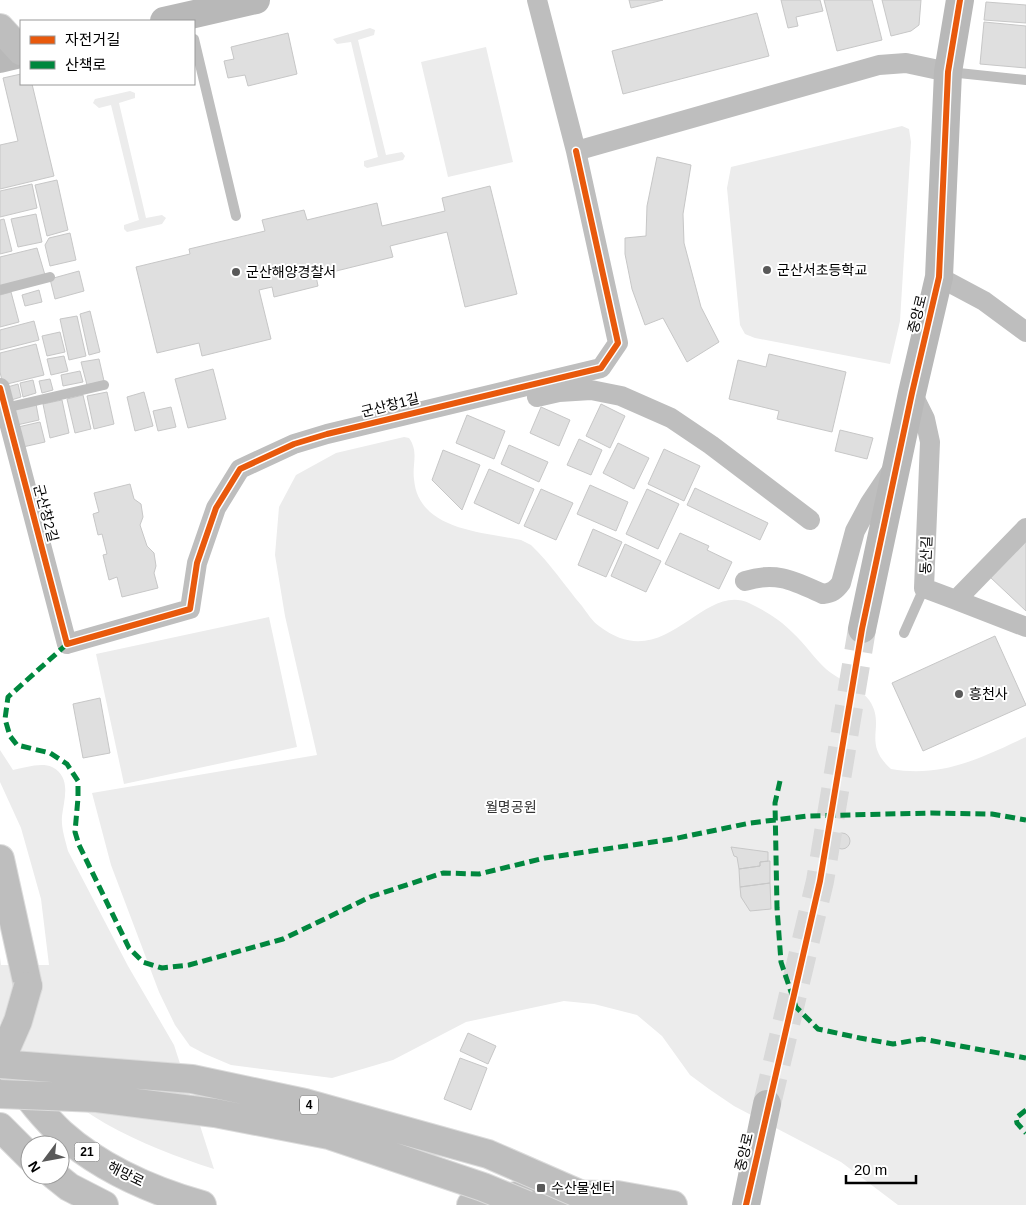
<svg xmlns="http://www.w3.org/2000/svg" width="1026" height="1205" font-family="Arial,'Noto Sans KR',sans-serif">
  <style>
    .green { fill: #ececec }
    .building { fill: #dfdfdf; stroke: #c7c7c7 }
    .lines { fill: none; stroke-linecap: round; stroke-linejoin: round }
    .secondary-tunnel { stroke: #d9d9d9; stroke-width: 28; stroke-dasharray: 28 14; stroke-linecap: butt }
    .primary-casing { stroke: #dbdbdb; stroke-width: 30 }
    .highway-casing { stroke: #dbdbdb; stroke-width: 30 }
    .lane { stroke: #bebebe; stroke-width: 10 }
    .street { stroke: #bebebe; stroke-width: 20 }
    .secondary { stroke: #b8b8b8; stroke-width: 28 }
    .primary { stroke: #bebebe; stroke-width: 28 }
    .highway { stroke: #bebebe; stroke-width: 28 }
    .highway-bridge-casing { stroke: #dbdbdb; stroke-width: 30; stroke-linecap: butt }
    .highway-bridge { stroke: #bebebe; stroke-width: 28 }
    .quiet { stroke: #00873e; stroke-width: 5; stroke-dasharray: 10 5; stroke-linecap: butt }
    .cycleway-casing { stroke: #fff; stroke-width: 9 }
    .cycleway { stroke: #e8590c; stroke-width: 6 }
    .poi-dot { fill: #595959; stroke: #fff; stroke-width: 2 }
    .labels { text-anchor: middle; stroke-width: 4; stroke-linejoin: round; paint-order: stroke }
    .shield { fill: #fff; stroke: #4c4c4c; stroke-width: 1 }
    .shield-label { font-size: 12px; font-weight: bold; fill: #000 }
    .poi-label { font-size: 14px; fill: #000; stroke: #fff; text-anchor: start }
    .street-label { font-size: 14px; fill: #000; stroke: #fff }
    .park-label { font-size: 14px; fill: #333; stroke: #fff }
  </style>
  <rect width="100%" height="100%" fill="#fff"/>
  <path class="green" d="M370 28 375 30 374 35 358 40 386 155 402 152 405 156 403 160 367 168 364 166V161L378 157 351 42 337 44 333 39Z
    M486 47 513 162 448 177 421 62Z
    M130 91 135 93V98L119 103 146 218 162 215 166 218 162 224 127 232 124 229V225L139 220 111 105 99 108 93 103 95 99Z
    M902 126 909 129 911 142 900 321 890 364 755 338 745 334 740 325 727 188 731 167Z
    M404 437 409 438C419 452 412 464 414 479 418 530 482 532 521 540L531 545C550 563 565 586 582 606 587 613 593 622 599 626 665 677 702 581 749 603 764 610 781 620 793 633 805 644 814 658 826 669 840 681 862 687 871 703 885 728 862 743 891 769 942 778 981 758 1026 737V1205H898L841 1162 734 1106 709 1089 690 1075 662 1036 637 1015 594 1004 564 1001 466 1022 393 1060 332 1078 231 1065 205 1054 190 1046 175 1025 159 992 111 865 92 793 317 755 285 616 275 555 279 507 296 475 336 453Z
    M269 617 297 747 124 784 96 654Z
    M0 750 13 770C24 768 41 762 52 767 72 777 64 800 62 816 61 828 65 839 68 851L128 966 174 1045 214 1169C140 1145 64 1112 17 1047 12 1040 2 1030 0 1022 0 1009 0 972 0 957L1 965H49L41 899 21 828 0 782Z"/>
  <path class="building" d="M629 0H663L631 8Z
    M781 0H820L823 11 796 17 798 26 788 28Z
    M824 0H872L882 40 837 51Z
    M882 0H921L919 25 911 31 891 36Z
    M986 2 1026 5V23L984 20Z
    M757 13 769 56 623 94 612 51Z
    M984 22 1026 26V68L980 64Z
    M288 33 297 74 248 86 245 75 228 78 224 61 234 59 231 47Z
    M21 74V84H32L54 176 0 189V145L18 141 3 78Z
    M657 157 691 165 683 214 684 243 701 307 719 342 687 362 663 318 645 325 632 289 625 254V238L646 236 647 206Z
    M57 180 68 230 47 236 35 185Z
    M32 184 37 208 0 217V191Z
    M490 186 517 294 465 307 447 232 390 246 393 257 316 276 318 286 274 297 272 287 259 290 271 339 202 356 199 343 157 353 136 267 190 254 189 249 265 231 262 220 304 210 307 220 377 203 382 226 445 211 442 198Z
    M36 214 42 242 18 247 11 219Z
    M4 219 12 251 0 254V220Z
    M70 233 76 260 50 266 45 245 49 238Z
    M37 248 45 275 0 287V257Z
    M79 271 84 291 55 299 50 279Z
    M39 290 42 302 25 306 22 295Z
    M11 292 19 322 0 327V295Z
    M90 311 100 352 89 355 80 314Z
    M77 316 86 356 69 360 60 319Z
    M34 321 39 340 0 350V330Z
    M60 332 65 352 47 356 42 336Z
    M36 344 44 375 3 385 0 372V353Z
    M769 354 846 372 832 432 777 419 779 411 729 399 738 360 766 367Z
    M64 356 68 371 51 375 47 359Z
    M99 359 104 381 87 385 81 362Z
    M213 369 226 419 188 428 175 379Z
    M80 371 83 382 63 386 61 375Z
    M50 379 53 390 42 393 39 381Z
    M33 380 36 393 23 397 20 383Z
    M18 384 21 397 8 401 4 388Z
    M107 392 114 424 94 429 87 396Z
    M144 392 153 426 135 431 127 397Z
    M83 395 91 429 75 433 67 399Z
    M62 400 69 433 50 438 43 404Z
    M36 404 39 420 17 425 13 409Z
    M601 404 625 416 610 448 586 436Z
    M171 407 176 427 158 431 153 411Z
    M541 407 570 420 559 446 530 433Z
    M467 415 505 431 494 459 456 443Z
    M40 422 45 442 23 447 18 427Z
    M840 430 873 438 867 459 835 451Z
    M579 439 602 450 591 475 567 465Z
    M618 443 649 458 634 489 603 473Z
    M509 445 548 462 539 482 501 464Z
    M664 449 700 466 684 501 648 484Z
    M443 450 480 465 462 510 432 480Z
    M489 469 534 489 519 524 474 503Z
    M130 484 134 499 141 504 143 517 140 525 147 546 154 553 156 566 154 573 158 588 122 597 117 577 109 580 103 555 107 554 102 534 98 535 93 514 99 512 94 493Z
    M590 485 628 502 616 531 577 514Z
    M695 488 768 523 760 540 687 505Z
    M541 489 573 503 556 540 524 526Z
    M647 489 679 504 658 549 626 534Z
    M593 529 622 542 606 577 578 565Z
    M680 533 709 546 707 550 732 562 719 589 665 564Z
    M1026 540V611L990 577Z
    M625 544 661 561 646 592 611 576Z
    M995 636 1026 705 923 751 892 683Z
    M100 698 110 753 83 758 73 704Z
    M834 841a8 8 0 1 1 16 0a8 8 0 1 1-16 0Z
    M731 847 768 852V861L760 862V866L739 869 737 857 734 856Z
    M770 861V883L740 887 739 869 760 866V862Z
    M770 883 771 909 750 911 741 897 740 887Z
    M468 1033 496 1046 488 1064 460 1051Z
    M460 1058 487 1068 471 1110 444 1099Z"/>
  <g class="lines">
    <path class="secondary-tunnel" d="M767 1104 820 881 862 629"/>
    <defs>
      <path id="primary" d="M0 28 21 51
        M0 1060C19 1084 38 1112 61 1133 100 1168 153 1191 202 1205
        M0 1127 30 1157
        M54 1175 69 1187 104 1205
        M471 1205 526 1194 617 1195 673 1205"/>
      <path id="highway" d="M0 859 28 986"/>
    </defs>
    <use href="#primary" class="primary-casing"/>
    <use href="#highway" class="highway-casing"/>
    <path class="lane" d="M194 39 236 216
      M949 72 1026 80
      M0 290 50 277
      M5 408 104 385
      M904 633 924 588"/>
    <path class="street" d="M537 0 576 151 879 65 906 63 948 72
      M939 277 984 301 1026 332
      M0 388 67 644 190 609 197 563 216 508 240 469 294 444 327 434 601 368 618 343 576 151
      M912 393 925 419 930 442 924 588 956 600 1026 528
      M537 397 559 392 591 390 621 396 671 418 711 445 810 520
      M745 581C777 571 794 581 823 594 832 593 836 590 841 583L855 531 870 503 892 470
      M956 600 1026 627"/>
    <path class="secondary" d="M164 21 256 0
      M0 59 21 54
      M862 629 912 393 939 277 948 72 960 0
      M746 1205 767 1104"/>
    <use href="#primary" class="primary"/>
    <use href="#highway" class="highway"/>
    <defs>
      <path id="highway-bridge" d="M0 1062 18 1021 28 986
        M0 1064 192 1079 305 1103 488 1154 605 1205
        M0 1094 97 1098 215 1113 329 1135 483 1187 527 1205"/>
    </defs>
    <use href="#highway-bridge" class="highway-bridge-casing"/>
    <use href="#highway-bridge" class="highway-bridge"/>
    <path class="quiet" d="M67 644 8 697 5 719 10 736 17 745 50 753 67 764 78 781V798L75 832 79 845 129 948 143 962 162 968 189 965 283 939 370 897 443 873 479 874 545 858 673 839 750 823 808 816 931 813 992 814 1026 820
      M780 781 775 803 777 908 781 962 796 1007 818 1029 860 1038 893 1044 922 1039 1026 1058
      M1026 1110 1016 1118 1017 1123 1026 1133"/>
    <defs>
      <path id="cycleway" d="M0 388 67 644 190 609 197 563 216 508 240 469 294 444 327 434 601 368 618 343 576 151
        M746 1205 820 881 862 629 912 393 939 277 948 72 960 0"/>
    </defs>
    <use href="#cycleway" class="cycleway-casing"/>
    <use href="#cycleway" class="cycleway"/>
  </g>
  <g class="poi-dot">
    <circle cx="767" cy="270" r="5"/>
    <circle cx="236" cy="272" r="5"/>
    <circle cx="959" cy="694" r="5"/>
    <rect x="536" y="1183" width="10" height="10" rx="2.5"/>
  </g>
  <g class="labels">
    <g class="shield">
      <rect x="300" y="1095.5" width="18" height="19" rx="4"/>
      <rect x="74.5" y="1142.5" width="25" height="19" rx="4"/>
    </g>
    <g class="shield-label">
      <text x="309" y="1109">4</text>
      <text x="87" y="1156">21</text>
    </g>
    <g class="poi-label">
      <text x="777" y="275">군산서초등학교</text>
      <text x="246" y="277">군산해양경찰서</text>
      <text x="969" y="699">흥천사</text>
      <text x="551" y="1193">수산물센터</text>
    </g>
    <g class="street-label">
      <text transform="translate(917 314) rotate(-76)" y="5">중앙로</text>
      <text transform="translate(390 405) rotate(-14)" y="5">군산창1길</text>
      <text transform="translate(46 513) rotate(75)" y="5">군산창2길</text>
      <text transform="translate(926 555) rotate(-88)" y="5">동산길</text>
      <text transform="translate(744 1152) rotate(-77)" y="5">중앙로</text>
      <text transform="translate(126 1174) rotate(26)" y="5">해망로</text>
    </g>
    <g class="park-label">
      <text x="511" y="812">월명공원</text>
    </g>
  </g>
  <rect x="20" y="20" width="175" height="65" fill="#ffffff" stroke="#999999"/>
  <rect x="30" y="36" width="25" height="8" fill="#e8590c" stroke="#999999"/>
  <text x="65" y="45" font-size="15" fill="#000000">자전거길</text>
  <rect x="30" y="61" width="25" height="8" fill="#00873e" stroke="#999999"/>
  <text x="65" y="70" font-size="15" fill="#000000">산책로</text>
  <g transform="translate(45 1160) rotate(238)"><circle r="24" fill="#ffffff" stroke="#999999"/>
  <path d="M0-4L9 19L0 12L-9 19Z" fill="#595959"/>
  <text y="-8" font-size="14" font-weight="bold" text-anchor="middle" fill="#000000">N</text>
  </g>
  <path d="M846 1175v8h70v-8" fill="none" stroke="#000000" stroke-width="2.5"/>
  <text x="854" y="1175" font-size="15" fill="#000000" stroke="#ffffff" stroke-width="4" paint-order="stroke">20 m</text>
</svg>
